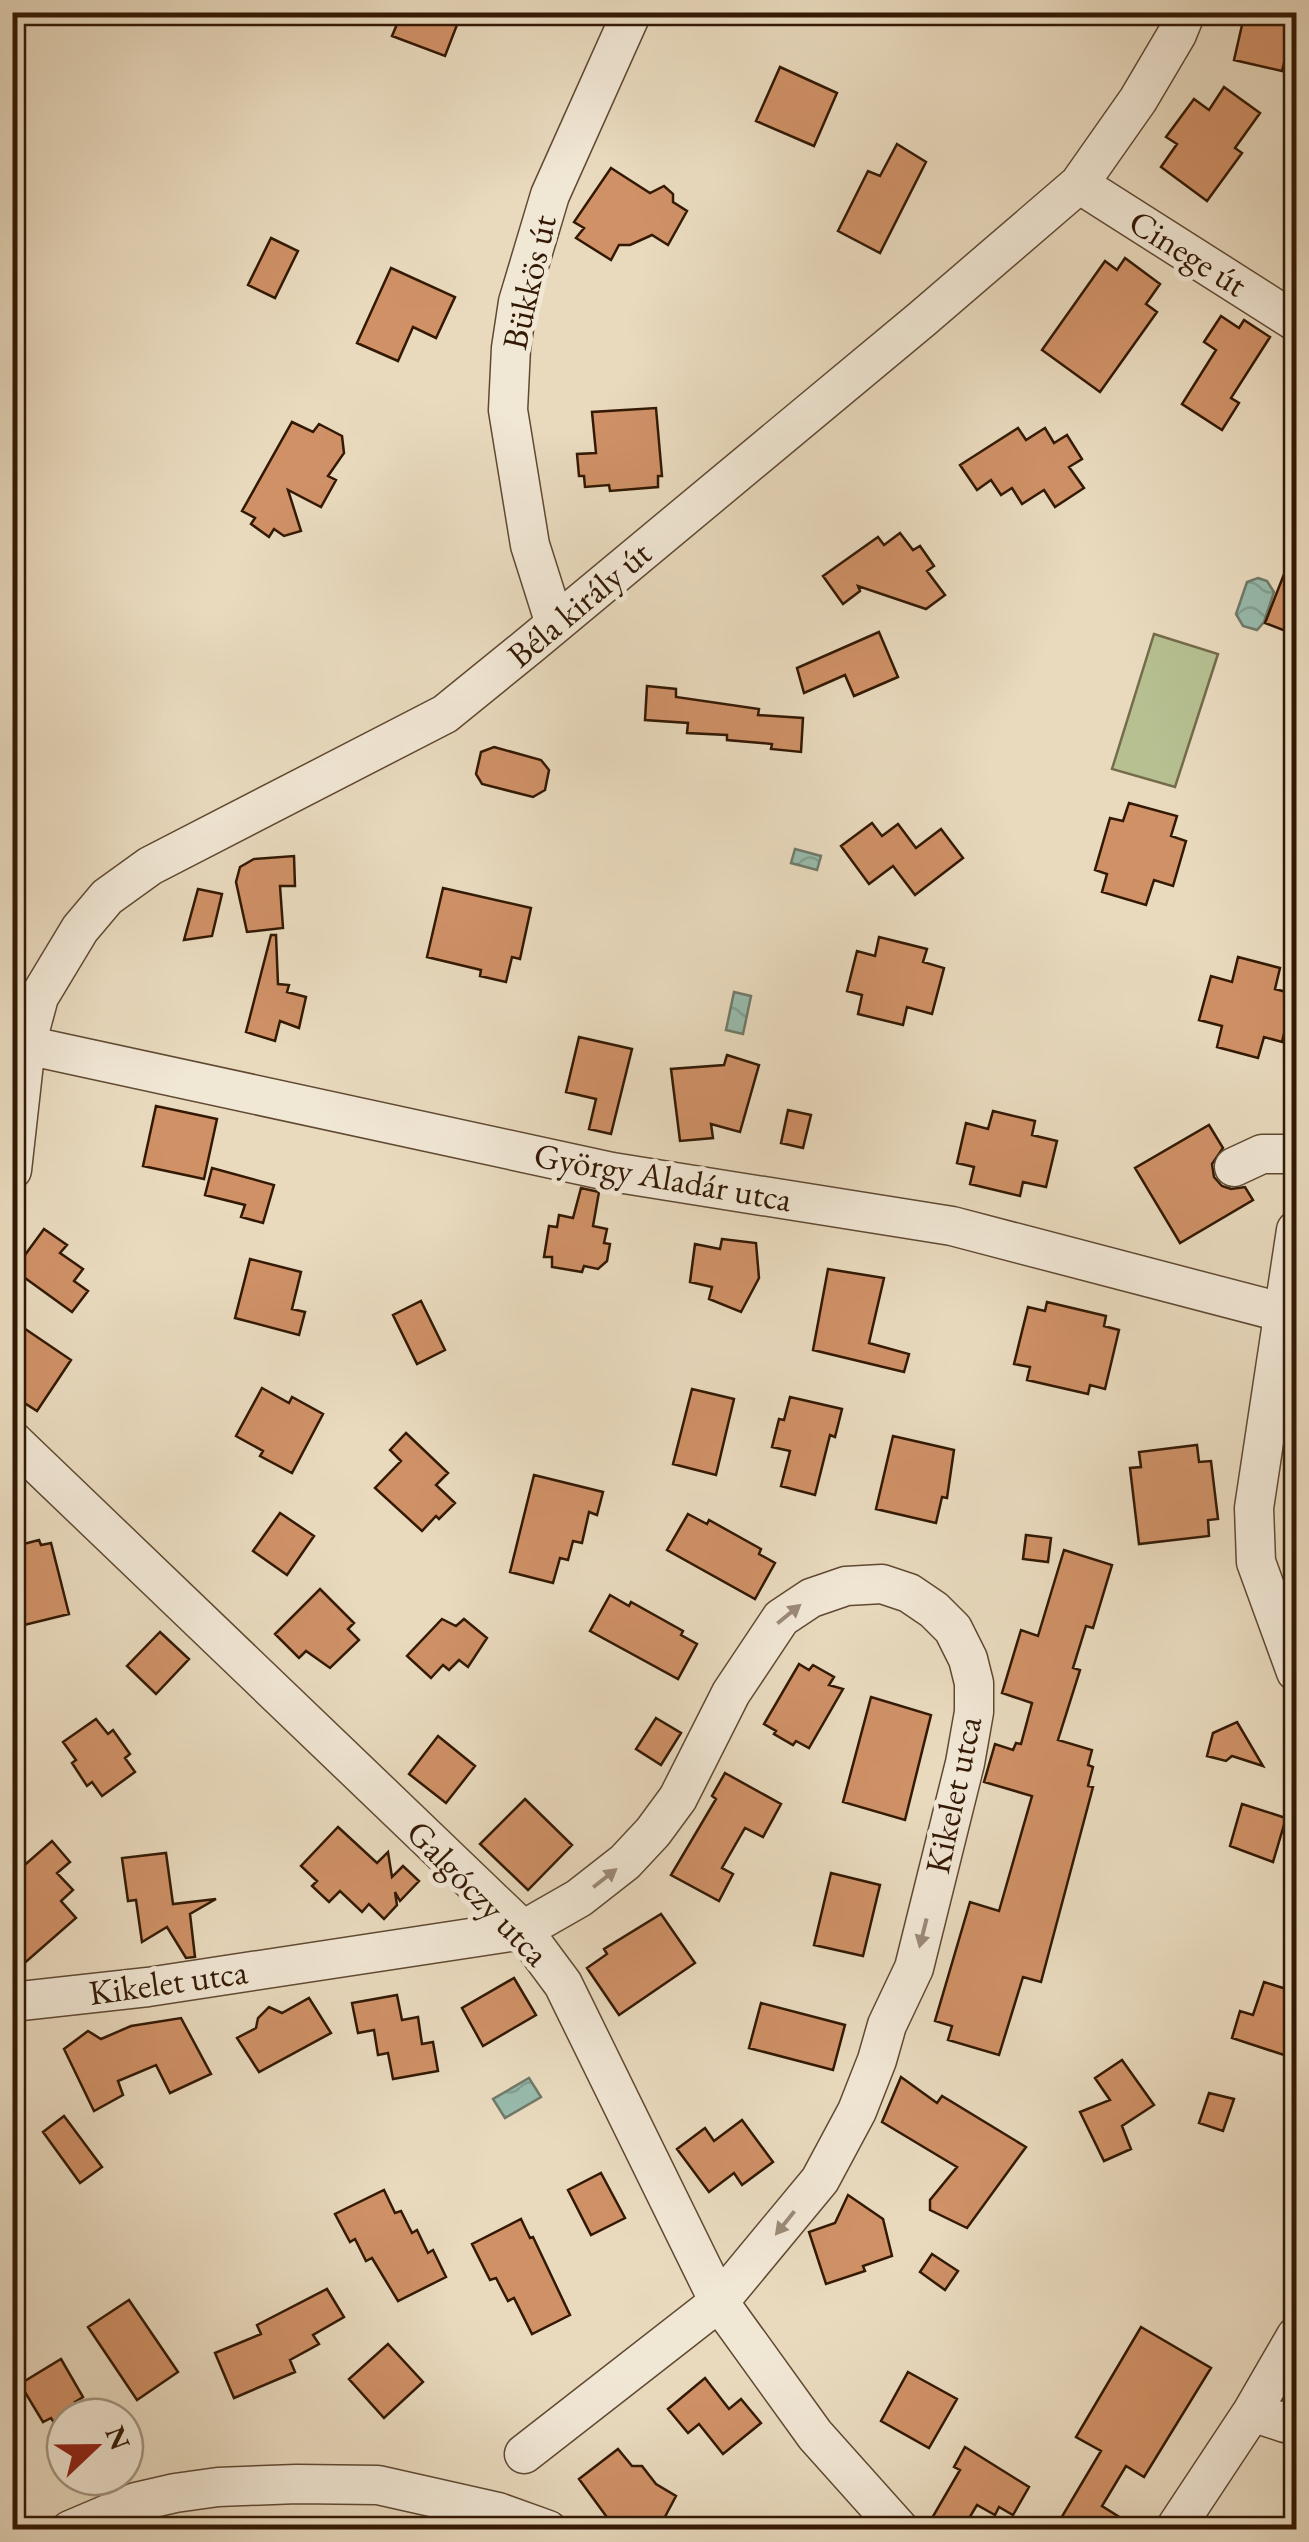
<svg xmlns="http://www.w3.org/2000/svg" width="1309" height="2542" font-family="'EB Garamond',serif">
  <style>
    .pitch { fill: #b6c091; stroke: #746c4a; stroke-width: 2.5 }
    .water { fill: url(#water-waves); stroke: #707a69; stroke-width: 2.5 }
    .building { fill: #d09167; stroke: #331904; stroke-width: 2.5 }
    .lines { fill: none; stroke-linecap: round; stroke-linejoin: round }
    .minor-casing { stroke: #604932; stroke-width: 41 }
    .minor { stroke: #f1e7d5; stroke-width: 38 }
    .oneway { fill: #9c8a77 }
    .labels { text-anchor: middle; stroke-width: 10; stroke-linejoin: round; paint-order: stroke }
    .street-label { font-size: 35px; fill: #331904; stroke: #f1e7d5 }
  </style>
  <defs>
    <pattern id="water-waves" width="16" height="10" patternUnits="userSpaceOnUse" patternTransform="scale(2.5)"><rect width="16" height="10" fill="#98bbad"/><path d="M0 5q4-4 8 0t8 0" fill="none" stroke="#83a093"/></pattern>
  </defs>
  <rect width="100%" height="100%" fill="#e9dabe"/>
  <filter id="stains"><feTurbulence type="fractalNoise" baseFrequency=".002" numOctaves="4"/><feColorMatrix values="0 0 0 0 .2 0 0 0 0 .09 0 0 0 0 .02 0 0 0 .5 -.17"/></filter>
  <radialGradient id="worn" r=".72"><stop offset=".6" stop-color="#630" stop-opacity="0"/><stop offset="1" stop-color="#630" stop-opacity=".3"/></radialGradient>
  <path class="pitch" d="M1154 634 1218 654 1175 787 1112 769Z"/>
  <path class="water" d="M1258 578 1267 581 1274 592 1264 622 1257 630 1243 626 1236 614 1247 582Z
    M795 849 821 856 817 870 791 863Z
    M734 992 751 996 743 1034 726 1030Z
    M529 2078 541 2097 505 2118 493 2099Z"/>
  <path class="building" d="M402 12H462L445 56 392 36Z
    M1245 12 1296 15V58L1286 55 1282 71 1234 60Z
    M780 67 837 93 814 146 756 121Z
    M1224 87 1260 113 1235 148 1242 153 1207 201 1161 167 1177 144 1166 137 1194 99 1209 110Z
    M897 144 926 162 880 253 838 231 868 171 880 176Z
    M611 168 650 193 664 186 673 194V202L687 211 668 245 652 235 630 245H619L611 260 576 238 584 228 574 222Z
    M271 238 298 251 275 298 248 285Z
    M1125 258 1160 284 1146 304 1157 312 1100 392 1042 350 1105 261 1117 270Z
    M391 268 455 297 436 338 413 327 398 361 357 343Z
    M1221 316 1239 328 1244 320 1270 337 1231 398 1239 403 1222 430 1182 404 1216 350 1204 342Z
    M656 408 662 476H658V487L610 491 609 485 585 487 584 476H579L577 454 596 453 592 412Z
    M292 422 313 432 319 424 342 436 344 453 328 476 336 480 321 507 288 490 301 531 284 536 274 529 269 537 251 524 255 518 242 511Z
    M1018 428 1026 440 1045 428 1054 443 1067 435 1082 459 1069 467 1084 488 1055 507 1044 490 1022 504 1012 488 1001 495 991 480 977 490 960 465Z
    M900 533 913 550 920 546 934 566 927 571 945 595 926 609 858 586 860 591 843 604 823 576 878 537 884 545Z
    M1295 546H1296V635L1265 623Z
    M879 632 898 677 854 696 845 675 804 693 797 668Z
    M647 686 676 689V697L759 709 758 715 803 718 801 752 771 749 772 744 727 740V735L687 733 688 723 645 720Z
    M494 747 541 760 549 770 545 790 533 797 482 784 476 774 481 752Z
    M1129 803 1177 816 1171 836 1186 841 1173 886 1154 880 1146 905 1102 892 1107 874 1095 870 1110 818 1123 821Z
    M872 823 882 836 898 824 916 848 941 829 963 858 915 895 893 866 869 884 841 846Z
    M294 856 295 886H280L283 928 247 932 236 882 240 867 254 859Z
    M443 888 531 908 520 959 512 957 506 982 480 976 481 970 427 957Z
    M198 889 222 894 212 936 184 940Z
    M271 935H276L278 984 289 985 287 992 306 997 299 1028 280 1021 275 1041 246 1032Z
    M879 937 927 949 923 962 944 968 932 1014 907 1007 903 1025 858 1014 862 995 847 991 857 951 875 956Z
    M1238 957 1280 968 1275 989 1294 994 1282 1042 1264 1037 1258 1058 1217 1047 1222 1026 1199 1020 1211 976 1232 982Z
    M579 1037 632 1049 611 1134 589 1129 596 1099 566 1092Z
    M727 1055 759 1065 740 1132 711 1124 713 1138 680 1141 671 1069 724 1065Z
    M156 1106 217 1119 204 1179 143 1166Z
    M788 1110 811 1115 803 1148 781 1143Z
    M993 1111 1035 1121 1032 1135 1057 1141 1046 1187 1023 1182 1020 1196 970 1184 974 1167 957 1163 966 1123 988 1129Z
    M1209 1125 1223 1148 1212 1164 1214 1177 1222 1186 1231 1189 1245 1187 1253 1200 1180 1243 1135 1168Z
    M212 1168 274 1185 263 1223 241 1217 245 1205 205 1195Z
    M581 1188 599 1192 593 1226 607 1229 604 1243 610 1244 607 1261 598 1269 584 1266 582 1272 552 1267V1257H544L549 1226 557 1227 559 1215 573 1218Z
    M44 1229 67 1245 60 1253 83 1269 74 1281 88 1291 72 1312 14 1270Z
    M722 1239 756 1243 759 1278 741 1312 709 1299 712 1287 690 1282 695 1244 720 1249Z
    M250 1259 301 1272 292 1309 305 1312 299 1335 235 1318Z
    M828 1269 884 1278 869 1343 909 1354 904 1372 813 1350Z
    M421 1301 445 1350 417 1364 393 1315Z
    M1047 1302 1106 1316 1104 1326 1119 1330 1105 1389 1090 1385 1088 1394 1027 1380 1030 1367 1014 1364 1028 1307 1045 1311Z
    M12 1320 71 1360 37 1411 12 1395Z
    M262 1388 289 1403 292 1397 323 1414 292 1473 260 1456 263 1451 236 1436Z
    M692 1389 734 1399 716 1475 673 1464Z
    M790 1397 842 1409 835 1437 830 1435 815 1495 781 1486 790 1451 772 1447 779 1419 784 1420Z
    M406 1433 448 1473 436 1485 455 1503 439 1519 436 1516 422 1531 375 1488 401 1461 390 1450Z
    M893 1436 954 1450 947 1498 942 1497 936 1523 876 1509Z
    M1197 1445 1199 1462 1211 1461 1218 1519 1208 1520 1209 1536 1139 1544 1130 1468 1141 1467 1139 1452Z
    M534 1475 603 1492 597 1515 589 1512 582 1543 573 1541 568 1560 560 1558 553 1583 510 1572Z
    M280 1513 314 1536 287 1575 253 1551Z
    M688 1514 707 1524 709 1520 761 1549 759 1554 775 1563 755 1599 667 1550Z
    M1026 1535 1051 1538 1048 1562 1023 1559Z
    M39 1540 41 1545 51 1543 69 1614 12 1628V1547Z
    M1064 1550 1112 1565 1093 1628 1086 1626 1073 1668 1080 1670 1058 1740 1092 1750 1088 1765 1093 1767 1088 1786 1093 1787 1041 1982 1023 1977 999 2055 948 2040 952 2026 935 2021 970 1902 999 1911 1032 1796 984 1782 995 1744 1013 1750 1016 1743 1021 1744 1032 1703 1002 1693 1021 1630 1038 1636Z
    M320 1589 354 1623 348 1629 359 1640 330 1668 306 1651 299 1658 275 1634Z
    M610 1595 629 1606 631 1602 683 1631 681 1635 697 1644 678 1679 590 1631Z
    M442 1619 456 1626 464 1619 487 1638 468 1667 459 1660 449 1670 443 1665 431 1678 407 1656Z
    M160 1632 189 1659 156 1694 127 1666Z
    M799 1664 809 1670 813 1665 834 1677 829 1685 843 1689 809 1748 796 1741 793 1745 774 1734 776 1731 764 1724Z
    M871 1697 931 1715 905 1820 843 1802Z
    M656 1718 681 1733 661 1765 636 1749Z
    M96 1719 108 1734 113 1730 130 1754 125 1758 135 1772 102 1796 92 1782 87 1786 72 1763 76 1760 63 1742Z
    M1237 1722 1263 1766 1232 1756 1226 1761 1207 1756 1213 1733Z
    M438 1736 475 1766 446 1803 409 1774Z
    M725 1773 781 1804 763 1837 745 1828 722 1868 733 1874 719 1901 671 1875 716 1799 712 1796Z
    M525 1799 572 1845 528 1890 480 1844Z
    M1242 1804 1286 1818 1273 1862 1230 1846Z
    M338 1827 377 1863 388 1852 392 1877 403 1866 419 1881 400 1901 395 1892 397 1905 384 1919 369 1904 362 1912 340 1891 329 1902 312 1886 317 1881 301 1866Z
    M52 1841 70 1862 57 1873 73 1890 61 1901 76 1918 12 1974V1876Z
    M166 1853 173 1904 216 1899 190 1914 195 1957 186 1958 167 1927 142 1942 136 1900 128 1901 122 1858Z
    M831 1873 880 1885 863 1956 814 1945Z
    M661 1914 695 1963 619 2015 587 1968 607 1954 604 1949Z
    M514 1978 536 2015 483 2046 462 2008Z
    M1264 1982 1296 1992V2025L1287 2056 1232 2038 1240 2011 1253 2015Z
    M397 1995 402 2020 418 2017 422 2044 433 2042 438 2071 393 2079 388 2053 378 2055 374 2030 358 2033 352 2003Z
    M309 1998 331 2033 259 2072 237 2038 256 2028 258 2018 269 2007 282 2013Z
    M761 2003 845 2025 833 2070 749 2048Z
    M181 2018 211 2074 170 2093 156 2065 118 2081 123 2095 94 2111 64 2049 88 2031 101 2039 131 2026Z
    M1122 2060 1154 2105 1122 2126 1131 2149 1104 2161 1080 2112 1110 2100 1095 2078Z
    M901 2077 937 2103 942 2096 1026 2147 967 2228 930 2210V2200L957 2167 882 2122Z
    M1209 2093 1234 2099 1223 2131 1199 2123Z
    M64 2116 102 2167 80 2183 43 2132Z
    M742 2120 773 2162 742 2185 734 2173 709 2192 677 2149 705 2128 714 2141Z
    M601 2173 625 2218 591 2235 568 2190Z
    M384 2190 395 2213 401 2211 412 2233 417 2230 428 2253 433 2250 446 2277 398 2301 372 2258 366 2261 355 2239 350 2242 335 2214Z
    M848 2195 883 2219 892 2256 863 2266 865 2271 826 2284 809 2232 835 2223Z
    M521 2219 530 2238 533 2237 570 2315 532 2334 514 2298 508 2301 496 2278 490 2280 472 2244Z
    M932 2254 958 2271 945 2290 920 2272Z
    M327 2289 344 2317 313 2335 319 2344 290 2360 295 2372 234 2398 215 2353 261 2334 257 2325Z
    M129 2300 178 2372 137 2400 88 2327Z
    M1141 2327 1211 2368 1144 2477 1126 2466 1102 2506 1140 2530H1054L1101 2451 1076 2437Z
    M388 2344 423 2382 384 2418 349 2379Z
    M61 2359 83 2397 75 2402 81 2412 65 2417V2422L57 2427 51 2418 43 2422 20 2384Z
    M908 2372 957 2399 929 2448 881 2421Z
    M705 2378 729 2409 741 2399 761 2423 723 2454 699 2424 688 2433 668 2409Z
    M965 2447 1029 2487 1013 2515 999 2507 995 2515 977 2505 962 2530H952L932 2518 960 2470 954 2467Z
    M618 2449 632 2466H642L656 2484 676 2496 658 2530H628L609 2520 579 2479Z"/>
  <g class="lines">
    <defs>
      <path id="minor" d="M1079 184 1296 322
        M555 624 530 545 508 410 511 348 518 302 550 195 632 12
        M26 1045 612 1172 952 1226 1296 1316
        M1234 1167 1262 1154H1296
        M12 1170 26 1045 39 997 80 929 107 897 150 866 445 714 530 645 922 319 1079 184 1138 100 1177 34 1186 12
        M1296 1230 1254 1508 1256 1562 1296 1672
        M12 1440 523 1930 563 1984 719 2302 815 2435 900 2530
        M12 2002 148 1987 523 1930 579 1898 625 1862 653 1832 678 1798 731 1693 781 1618 811 1598 846 1586 882 1584 909 1593 934 1610 953 1629 968 1659 974 1683V1712L965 1763 914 1968 887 2025 877 2060 857 2111 820 2180 719 2302 524 2454
        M1252 2412 1285 2423 1296 2415
        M70 2530 136 2502 175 2493 218 2487 297 2484 378 2485 498 2512 548 2530
        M1174 2530 1252 2412 1296 2336"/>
    </defs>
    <use href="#minor" class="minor-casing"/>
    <use href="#minor" class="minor"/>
  </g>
  <defs><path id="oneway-solid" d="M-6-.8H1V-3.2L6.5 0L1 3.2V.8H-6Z" transform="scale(2.5)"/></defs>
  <g class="oneway">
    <use href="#oneway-solid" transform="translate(789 1614) rotate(-39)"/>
    <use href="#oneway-solid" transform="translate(605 1878) rotate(-38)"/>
    <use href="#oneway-solid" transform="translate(923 1933) rotate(104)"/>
    <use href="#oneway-solid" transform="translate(785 2223) rotate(129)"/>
  </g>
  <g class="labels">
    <g class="street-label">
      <text transform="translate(1188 253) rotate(32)" y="12">Cinege út</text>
      <text transform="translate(529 282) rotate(-77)" y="12">Bükkös út</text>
      <text transform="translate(579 604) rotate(-40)" y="12">Béla király út</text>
      <text transform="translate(663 1177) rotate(10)" y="12">György Aladár utca</text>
      <text transform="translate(953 1795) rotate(-78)" y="12">Kikelet utca</text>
      <text transform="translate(478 1893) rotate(46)" y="12">Galgóczy utca</text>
      <text transform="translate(168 1982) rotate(-8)" y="12">Kikelet utca</text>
    </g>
  </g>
  <rect width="1309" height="2542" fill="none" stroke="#e9dabe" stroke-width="50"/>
  <rect x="15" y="15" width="1279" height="2512" fill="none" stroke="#331904" stroke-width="5"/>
  <rect x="25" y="25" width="1259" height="2492" fill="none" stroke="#331904" stroke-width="2.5"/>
  <g transform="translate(95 2447) rotate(68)"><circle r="48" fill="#f1e7d5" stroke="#a59581" stroke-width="2.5"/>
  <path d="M0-8L18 38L0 25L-18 38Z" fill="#8f2418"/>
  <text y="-15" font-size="28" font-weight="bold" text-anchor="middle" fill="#331904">N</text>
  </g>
  <rect width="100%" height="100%" filter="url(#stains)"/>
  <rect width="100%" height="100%" fill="url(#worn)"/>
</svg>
